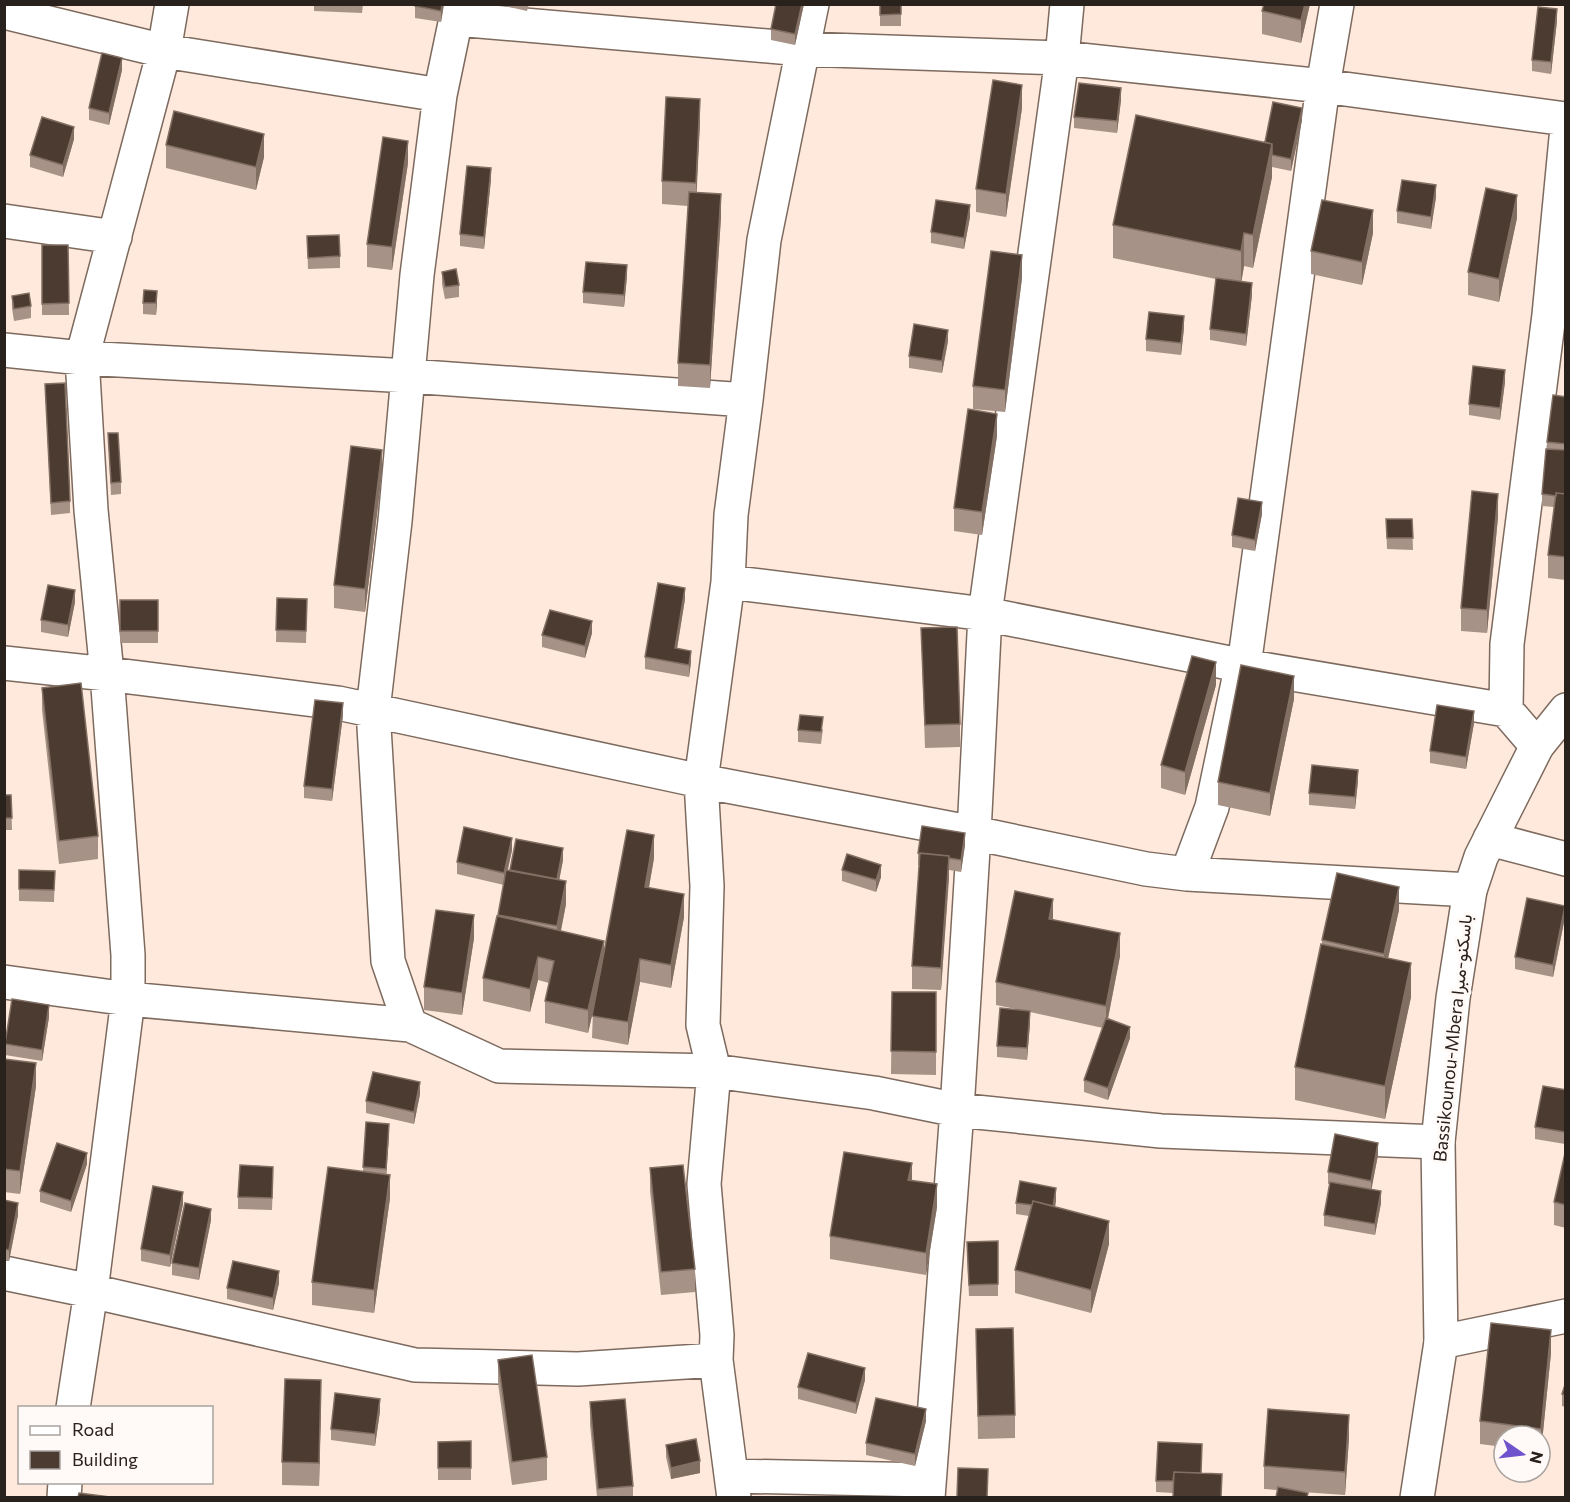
<svg xmlns="http://www.w3.org/2000/svg" width="1570" height="1502" font-family="Commissioner,Vazirmatn,sans-serif">
  <style>
    .lines { fill: none; stroke-linecap: round; stroke-linejoin: round }
    .minor-casing { stroke: #7d6a5e; stroke-width: 36 }
    .major-casing { stroke: #7d6a5e; stroke-width: 36 }
    .minor { stroke: #fff; stroke-width: 33 }
    .major { stroke: #fff; stroke-width: 33 }
    .wall { fill: #a69286 }
    .shaded-wall { fill: #826f64 }
    .building { fill: #4c3b30; stroke: #826f64; stroke-width: 1.5 }
    .labels { text-anchor: middle; stroke-width: 6; stroke-linejoin: round; paint-order: stroke }
    .street-label { font-size: 18px; fill: #29211c; stroke: #fffaf7 }
  </style>
  <rect width="100%" height="100%" fill="#ffe9dc"/>
  <g class="lines">
    <defs>
      <path id="minor" d="M4 12 164 51 440 95
        M456 19 802 49 1062 58 1323 86 1566 119
        M4 221 115 237
        M4 350 82 358 409 376 746 400
        M728 582 985 614 1244 666 1506 710
        M4 663 107 674 338 703 701 781 974 833 1146 869 1187 874 1470 890
        M1537 746 1506 710 1507 644 1549 315 1566 138
        M1490 839 1566 859
        M1187 874 1212 807 1238 683 1244 666 1323 86 1337 4
        M4 982 128 999 410 1025 499 1066 714 1071 874 1093 957 1110 1161 1131 1438 1142
        M410 1025 388 961 373 710 395 521 417 275 440 95 459 4
        M4 1273 91 1291 415 1365 578 1369 716 1360
        M1441 1342 1566 1316
        M73 1408 91 1291 128 999V955L107 674 91 510 82 358 164 51 172 4
        M732 1476 929 1480
        M64 1498 65 1482
        M734 1498 716 1360 717 1335 704 1184 714 1071 703 1025 707 886 701 781 728 582 731 515 746 400 764 240 812 4
        M928 1498 957 1110 974 833 985 614 1062 58 1067 4"/>
      <path id="major" d="M1417 1498 1441 1342 1438 1142 1453 998 1470 890 1481 857 1537 746 1566 710"/>
    </defs>
    <use href="#minor" class="minor-casing"/>
    <use href="#major" class="major-casing"/>
    <use href="#minor" class="minor"/>
    <use href="#major" class="major"/>
  </g>
  <path class="wall" d="M314 4H363L362 13 314 11Z
    M415 4H444L441 22 415 18Z
    M496 4H529L527 11Z
    M804 4 795 45 771 40V29Z
    M880 4H901V26H880Z
    M1264 4H1310L1301 43 1262 34V11Z
    M1557 21 1551 74 1532 71V60Z
    M122 70 109 125 89 120V108Z
    M1121 100 1117 133 1074 128V117Z
    M1022 108 1006 217 976 212V189Z
    M1302 120 1291 171 1272 167V177L1253 268 1244 266 1241 282 1252 295 1246 346 1210 340V329L1216 279 1113 258V225L1265 142Z
    M700 122 696 193 721 217 710 388 678 386V363L688 206 662 204V181Z
    M74 139 63 177 30 167V155Z
    M166 145 264 157 256 190 166 168Z
    M408 163 392 270 367 267V244Z
    M491 179 484 249 460 246V234Z
    M1436 197 1431 229 1397 223V211Z
    M970 217 964 249 931 243V232Z
    M1517 218 1499 302 1468 295V272Z
    M1373 233 1362 285 1311 274V251Z
    M307 236 340 256V268L308 269Z
    M42 245H68L69 315H42Z
    M442 272 459 285V297L445 299 442 284Z
    M627 276 624 307 583 303V292Z
    M1022 278 1005 412 973 409V386Z
    M12 296 31 306V318L14 321 12 308Z
    M143 303H157L156 315 143 314Z
    M1184 328 1181 355 1146 351V339Z
    M948 341 942 373 909 368V356Z
    M1505 382 1500 420 1469 415V404Z
    M45 384 70 501V513L51 515Z
    M1566 397V580L1548 578V555L1554 507 1542 506V494L1547 442Z
    M108 433 121 482V494L111 495Z
    M997 436 982 535 954 531V508Z
    M382 473 365 612 334 608V585Z
    M1262 514 1255 551 1232 547V535Z
    M1498 517 1487 633 1461 631V608Z
    M1386 519H1412L1413 550 1387 549Z
    M277 598 307 599 306 643 276 642Z
    M685 599 677 649 691 662 689 677 645 669V657Z
    M120 600H158V643H120Z
    M75 602 68 637 41 632V620Z
    M921 628 960 724V747L925 748Z
    M592 633 585 658 542 647V635Z
    M1216 685 1185 795 1161 788V765Z
    M42 688 98 836V859L59 864 42 710Z
    M1294 699 1270 816 1218 805V782Z
    M343 715 332 801 304 798V786Z
    M1474 723 1466 769 1430 763V751Z
    M823 729 821 744 798 742V730Z
    M1358 781 1355 809 1309 805V793Z
    M4 795H11L12 830H4Z
    M965 845 961 872 949 870 941 990 912 989V966L919 865H918V853Z
    M512 850 508 870 563 860 559 880 566 904 561 931 604 952 654 858 649 887 684 917 671 988 640 982 628 1045 592 1038 593 1011 588 1033 545 1023V1001L549 983 538 980 530 1012 483 1001V978L498 916 504 885 457 874V862Z
    M19 870 55 871 54 902 19 901Z
    M842 870 881 877 876 892 842 881Z
    M1399 910 1388 958 1411 997 1385 1119 1295 1100V1067L1322 944V940Z
    M1565 917 1553 977 1515 969V957Z
    M1053 920 1120 956 1108 1019 1130 1038 1108 1100 1084 1092V1080L1103 1028 1030 1012V1023L1027 1060 997 1057V1046L1020 1010 996 1005V982Z
    M474 938 462 1015 424 1010V987Z
    M892 992H936V1075L891 1074Z
    M49 1017 42 1061 5 1055V1044Z
    M4 1059 36 1086 20 1194 4 1192Z
    M1566 1090 1565 1144 1535 1139V1127Z
    M420 1094 414 1124 366 1113V1101Z
    M366 1122 389 1135 386 1174 390 1198 374 1313 312 1305V1282L363 1171Z
    M1566 1149V1228L1554 1225V1202Z
    M1378 1155 1371 1189 1381 1203 1375 1235 1324 1226V1215L1330 1184H1328V1172Z
    M87 1164 71 1212 40 1202V1191Z
    M650 1168 695 1269V1292L661 1295 650 1191Z
    M273 1179 272 1210 238 1209V1197Z
    M4 1200 18 1215 9 1261H4Z
    M1056 1200 1055 1207 1109 1244 1091 1313 1015 1293V1270L1029 1216 1016 1214V1203Z
    M183 1204 170 1267 141 1261V1249Z
    M937 1207 926 1275 830 1259V1236Z
    M211 1220 199 1280 172 1275V1263Z
    M998 1241V1296H969L967 1253Z
    M279 1283 273 1310 227 1299V1288Z
    M976 1329 1015 1415V1438L978 1439Z
    M1551 1353 1541 1452 1540 1436H1504V1447L1480 1444V1421Z
    M498 1360 547 1457V1480L512 1485 498 1383Z
    M865 1380 856 1414 798 1399V1387Z
    M1566 1382V1407L1562 1406V1394Z
    M321 1402 319 1486 282 1485V1462Z
    M590 1402 633 1486V1497H597L590 1425Z
    M380 1411 375 1446 331 1440V1429Z
    M926 1421 915 1466 866 1455V1443Z
    M1349 1438 1345 1495 1302 1492 1308 1497 1277 1490 1264 1489V1466Z
    M471 1441V1480H438V1442Z
    M1202 1444 1173 1493 1156 1492V1481Z
    M666 1445 700 1473 671 1479 666 1457Z"/>
  <path class="shaded-wall" d="M442 4H444L441 22V11Z
    M802 4H804L795 45V34Z
    M1305 4H1310L1301 43V20Z
    M1557 9V21L1551 74V62Z
    M122 58V70L109 125V113Z
    M1022 85V108L1006 217V194Z
    M1121 88V100L1117 133V121Z
    M700 99V122L696 206V183Z
    M1302 108V120L1291 171V159Z
    M74 127V139L63 177V165Z
    M264 134V157L256 190V167Z
    M408 141V163L392 270V247Z
    M1272 144V177L1253 268V235Z
    M491 168V179L484 249V237Z
    M1436 185V197L1431 229V217Z
    M721 194V217L710 388V365Z
    M1517 195V218L1499 302V279Z
    M970 205V217L964 249V238Z
    M1373 210V233L1362 285V262Z
    M1244 233V266L1241 284V251Z
    M1022 255V278L1005 412V390Z
    M627 265V276L624 307V295Z
    M1252 283V295L1246 346V334Z
    M157 291V303L156 315V303Z
    M1184 316V328L1181 355V343Z
    M948 330V341L942 373V361Z
    M1505 370V382L1500 420V408Z
    M997 414V436L982 535V512Z
    M382 450V473L365 612V589Z
    M1498 494V517L1487 633V610Z
    M1262 502V514L1255 551V540Z
    M685 588V599L675 660V648Z
    M75 590V602L68 637V625Z
    M592 621V633L585 658V646Z
    M691 651V662L689 677V665Z
    M1216 662V685L1185 795V772Z
    M1294 676V699L1270 816V793Z
    M343 703V715L332 801V789Z
    M1474 711V723L1466 769V757Z
    M1358 770V781L1355 809V797Z
    M965 833V845L961 872V860Z
    M654 835V858L645 910V887Z
    M512 838V850L504 885V873Z
    M563 848V860L556 897V885Z
    M949 856V879L941 990V968Z
    M881 865V877L876 892V880Z
    M566 881V904L557 949V926Z
    M1399 887V910L1384 976V954Z
    M684 894V917L671 988V965Z
    M1053 899V922L1049 919Z
    M1565 906V917L1553 977V965Z
    M474 915V938L462 1015V993Z
    M1120 933V956L1106 1028V1006Z
    M604 941V964L588 1033V1010Z
    M538 957V980L530 1012V989Z
    M640 959V982L628 1045V1022Z
    M1411 963V997L1385 1119V1086Z
    M49 1005V1017L42 1061V1050Z
    M1030 1011V1023L1027 1060V1048Z
    M1130 1027V1038L1108 1100V1088Z
    M36 1063V1086L20 1194V1171Z
    M420 1082V1094L414 1124V1112Z
    M389 1124V1135L386 1180V1169Z
    M1378 1143V1155L1371 1192V1181Z
    M87 1153V1164L71 1212V1201Z
    M912 1163V1186L908 1180Z
    M390 1175V1198L374 1313V1290Z
    M937 1184V1207L926 1275V1253Z
    M1056 1188V1200L1053 1220V1209Z
    M1381 1191V1203L1375 1235V1224Z
    M183 1192V1204L170 1267V1255Z
    M18 1203V1215L9 1261V1250Z
    M211 1209V1220L199 1280V1268Z
    M1109 1221V1244L1091 1313V1290Z
    M279 1271V1283L273 1310V1298Z
    M1551 1330V1353L1541 1452V1429Z
    M865 1368V1380L856 1414V1403Z
    M321 1380V1402L319 1486V1463Z
    M380 1399V1411L375 1446V1434Z
    M926 1409V1421L915 1466V1454Z
    M1349 1415V1438L1345 1495V1472Z
    M700 1461V1473L671 1479V1468Z"/>
  <path class="building" d="M415 4H442L441 11 415 6Z
    M776 4H802L795 34 771 29Z
    M880 4H901V14L880 15Z
    M1264 4H1305L1301 20 1262 11Z
    M1538 7 1557 9 1551 62 1532 60Z
    M102 53 122 58 109 113 89 108Z
    M993 80 1022 85 1006 194 976 189Z
    M1079 83 1121 88 1117 121 1074 117Z
    M666 97 700 99 696 183 662 181Z
    M1273 102 1302 108 1291 159 1272 155V144L1265 142Z
    M174 111 264 134 256 167 166 145Z
    M1136 115 1272 144 1253 235 1244 233 1241 251 1113 225Z
    M42 117 74 127 63 165 30 155Z
    M383 137 408 141 392 247 367 244Z
    M467 166 491 168 484 237 460 234Z
    M1402 180 1436 185 1431 217 1397 211Z
    M1486 188 1517 195 1499 279 1468 272Z
    M689 192 721 194 710 365 678 363Z
    M936 200 970 205 964 238 931 232Z
    M1322 200 1373 210 1362 262 1311 251Z
    M339 235 340 256 308 258 307 236Z
    M42 245H68L69 303 42 304Z
    M991 251 1022 255 1005 390 973 386Z
    M586 262 627 265 624 295 583 292Z
    M456 269 459 285 445 287 442 272Z
    M1216 278 1252 283 1246 334 1210 329Z
    M144 290 157 291 156 303H143Z
    M29 293 31 306 14 309 12 296Z
    M1149 312 1184 316 1181 343 1146 339Z
    M914 324 948 330 942 361 909 356Z
    M1473 366 1505 370 1500 408 1469 404Z
    M65 383 70 501 51 503 45 384Z
    M1553 395 1566 397V444L1547 442Z
    M968 409 997 414 982 512 954 508Z
    M108 433H118L121 482 111 483Z
    M351 446 382 450 365 589 334 585Z
    M1546 449 1566 450V494L1556 493V496L1542 494Z
    M1472 491 1498 494 1487 610 1461 608Z
    M1556 493 1566 494V557L1548 555Z
    M1238 498 1262 502 1255 540 1232 535Z
    M1386 519H1412L1413 538H1387Z
    M658 583 685 588 675 648 691 651 689 665 645 657Z
    M48 585 75 590 68 625 41 620Z
    M277 598 307 599 306 631 276 630Z
    M120 600H158V631H120Z
    M550 610 592 621 585 646 542 635Z
    M957 627 960 724 925 725 921 628Z
    M1192 656 1216 662 1185 772 1161 765Z
    M1241 665 1294 676 1270 793 1218 782Z
    M81 683 98 836 59 841 42 688Z
    M315 700 343 703 332 789 304 786Z
    M1437 705 1474 711 1466 757 1430 751Z
    M800 715 823 717 821 732 798 730Z
    M1312 765 1358 770 1355 797 1309 793Z
    M4 795H11L12 818H4Z
    M922 826 965 833 961 860 949 858V856L918 853Z
    M464 827 512 838 504 873 457 862Z
    M627 830 654 835 645 887 684 894 671 965 640 959 628 1022 592 1016Z
    M516 839 563 848 557 879 510 870Z
    M920 853 949 856 941 968 912 966Z
    M847 854 881 865 876 880 842 870Z
    M19 870 55 871 54 890 19 889Z
    M506 870 566 881 557 926 498 915Z
    M1337 873 1399 887 1384 954 1322 940Z
    M1015 891 1053 899 1049 919 1120 933 1106 1006 996 982Z
    M1527 898 1565 906 1553 965 1515 957Z
    M436 910 474 915 462 993 424 987Z
    M497 916 604 941 588 1010 545 1001 554 961 538 957 530 989 483 978Z
    M1321 944 1411 963 1385 1086 1295 1067Z
    M892 992H936V1052L891 1051Z
    M12 999 49 1005 42 1050 5 1044Z
    M1000 1008 1030 1011 1027 1048 997 1046Z
    M1106 1018 1130 1027 1108 1088 1084 1080Z
    M4 1059 36 1063 20 1171 4 1169Z
    M373 1072 420 1082 414 1112 366 1101Z
    M1543 1086 1566 1090 1565 1132 1535 1127Z
    M366 1122 389 1124 386 1169 363 1167Z
    M1335 1134 1378 1143 1371 1181 1328 1172Z
    M57 1143 87 1153 71 1201 40 1191Z
    M1566 1149V1205L1554 1202Z
    M844 1152 912 1163 908 1180 937 1184 926 1253 830 1236Z
    M240 1165 273 1167 272 1198 238 1197Z
    M683 1165 695 1269 661 1272 650 1168Z
    M328 1167 390 1175 374 1290 312 1282Z
    M1020 1181 1056 1188 1053 1206 1033 1201 1032 1205 1016 1203Z
    M1330 1182 1381 1191 1375 1224 1324 1215Z
    M153 1186 183 1192 170 1255 141 1249Z
    M4 1200 18 1203 9 1250 4 1249Z
    M1033 1201 1109 1221 1091 1290 1015 1270Z
    M185 1203 211 1209 199 1268 172 1263Z
    M998 1241V1284L969 1285 967 1242Z
    M233 1261 279 1271 273 1298 227 1288Z
    M1491 1323 1551 1330 1541 1429 1480 1421Z
    M1013 1328 1015 1415 978 1416 976 1329Z
    M808 1353 865 1368 856 1403 798 1387Z
    M532 1355 547 1457 512 1462 498 1360Z
    M285 1379 321 1380 319 1463 282 1462Z
    M1566 1382V1395L1562 1394Z
    M335 1393 380 1399 375 1434 331 1429Z
    M876 1398 926 1409 915 1454 866 1443Z
    M625 1399 633 1486 598 1489 590 1402Z
    M1268 1409 1349 1415 1345 1472 1264 1466Z
    M696 1439 700 1461 671 1468 666 1445Z
    M471 1441V1468H438V1442Z
    M1158 1442 1202 1444 1201 1473 1174 1472 1173 1481H1156Z
    M958 1468 988 1469 987 1497H957Z
    M1174 1472 1222 1474 1221 1497H1173Z
    M1278 1487 1308 1493 1307 1497H1276Z
    M79 1493 110 1497H78Z"/>
  <g class="labels">
    <g class="street-label">
      <text transform="translate(1453 1038) rotate(-84)" y="6">Bassikounou-Mbera باسكنو-مبرا</text>
    </g>
  </g>
  <rect width="1570" height="1502" fill="none" stroke="#29211c" stroke-width="12"/>
  <rect x="18" y="1406" width="195" height="78" fill="#fffaf7" stroke="#a9a39f" stroke-width="1.5"/>
  <rect x="30" y="1426" width="30" height="9" fill="#ffffff" stroke="#a9a39f" stroke-width="1.5"/>
  <text x="72" y="1436" font-size="18" fill="#29211c">Road</text>
  <rect x="30" y="1451" width="30" height="18" fill="#4c3b30" stroke="#a9a39f" stroke-width="1.5"/>
  <text x="72" y="1466" font-size="18" fill="#29211c">Building</text>
  <g transform="translate(1522 1454) rotate(104)"><circle r="28" fill="#fffaf7" stroke="#a9a39f" stroke-width="1.5"/>
  <path d="M0-4.5L10 22L0 15L-10 22Z" fill="#6f53cd"/>
  <text y="-9" font-size="16" font-weight="bold" text-anchor="middle" fill="#29211c">N</text>
  </g>
</svg>
